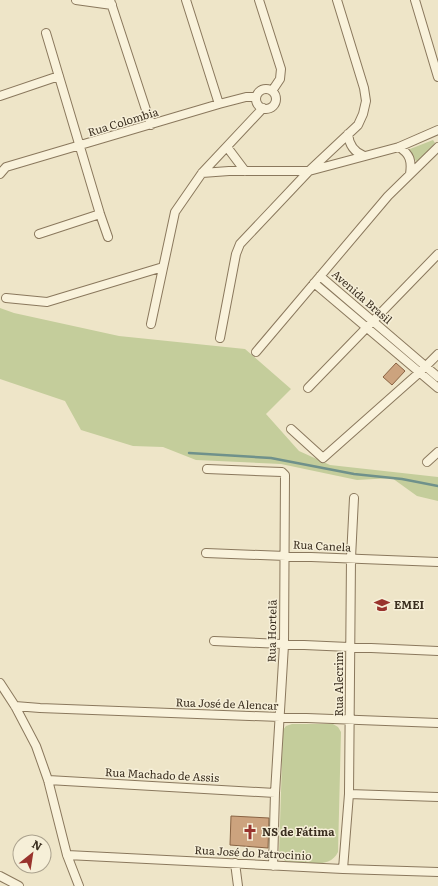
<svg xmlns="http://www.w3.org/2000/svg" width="438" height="886" font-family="Literata,serif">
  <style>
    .green { fill: #c4cd9b }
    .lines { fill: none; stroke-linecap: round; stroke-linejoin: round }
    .stream { stroke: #6f918b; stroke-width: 2.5 }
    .building { fill: #cca37e; stroke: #896343 }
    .street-casing { stroke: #8a785d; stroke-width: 10 }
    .street { stroke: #f9f2db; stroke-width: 8 }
    .labels { text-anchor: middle; stroke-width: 3; stroke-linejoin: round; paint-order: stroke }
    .street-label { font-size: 11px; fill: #3b2f20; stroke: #f6efd8 }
    .poi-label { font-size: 11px; font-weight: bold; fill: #3b2f20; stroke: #f6efd8; text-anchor: start }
  </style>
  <rect width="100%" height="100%" fill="#eee5c8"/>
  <path class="green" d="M433 140 435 143 419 161H416L409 151 410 149Z
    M0 308 14 313 119 336 245 349 291 389 266 414 299 451 330 465 438 477V501L417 496 392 478 357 480 281 464 196 460 163 447 133 446 81 430 65 401 0 379Z
    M292 724H333L338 727 341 732 338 852C330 870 302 862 286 862L279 854 283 730 286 726Z"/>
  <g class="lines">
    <path class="stream" d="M189 453 271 458 354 474 402 479 438 486"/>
  </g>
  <path class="building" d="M396 363 405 371 392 385 383 377Z
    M231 816 269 818 268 848 230 845Z"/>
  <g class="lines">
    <defs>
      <path id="street" d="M76 0 112 5
        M110 0 151 125
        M186 0 219 104
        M259 0 281 69 280 79 272 91
        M415 0 438 77
        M46 33 100 214 108 237
        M256 99a10 10 0 1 1 20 0a10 10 0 1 1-20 0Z
        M0 96 59 76
        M348 134C349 145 354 152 364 156
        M227 147 245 171
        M399 147C410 154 412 161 410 174
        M202 173 229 171H309L399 147 438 130
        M0 174 6 167 219 104 246 97H256
        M39 234 100 214
        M320 276 438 377
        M314 283 438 388
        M6 298 47 302 163 267
        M151 324 175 212 202 173 263 108
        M220 338 236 254 240 244 309 171 358 125 363 114 366 101 364 88 337 0
        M256 352 388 196 438 147
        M308 388 438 254
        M291 429 323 458 420 372 438 354
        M427 462 438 452
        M207 469 282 472 285 475 284 645 275 793 273 866
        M206 553 438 562
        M214 641 438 651
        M0 683 15 706 36 746 48 780 67 855 79 886
        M15 706 40 708 438 723
        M48 780 275 793
        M349 794 438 797
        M67 855 343 869 438 872
        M235 863 238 886
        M343 869 349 794 351 558 354 498
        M0 876 19 886"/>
    </defs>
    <use href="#street" class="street-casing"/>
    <use href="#street" class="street"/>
  </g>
  <defs>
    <symbol id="school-bare" viewBox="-9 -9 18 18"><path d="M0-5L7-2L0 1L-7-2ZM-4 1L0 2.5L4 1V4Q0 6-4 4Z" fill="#99332d" stroke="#f6efd8" stroke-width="2.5" paint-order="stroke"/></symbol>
    <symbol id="church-bare" viewBox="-9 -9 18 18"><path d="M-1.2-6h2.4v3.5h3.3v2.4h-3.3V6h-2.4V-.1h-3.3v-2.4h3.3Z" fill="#99332d" stroke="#f6efd8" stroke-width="2.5" paint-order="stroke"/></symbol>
  </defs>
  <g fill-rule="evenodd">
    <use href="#school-bare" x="371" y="594" width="22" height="22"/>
    <use href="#church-bare" x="239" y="821" width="22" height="22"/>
  </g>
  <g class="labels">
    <g class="street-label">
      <text transform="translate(123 122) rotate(-17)" y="4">Rua Colombia</text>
      <text transform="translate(362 297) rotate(41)" y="4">Avenida Brasil</text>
      <text transform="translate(322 546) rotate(3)" y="4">Rua Canela</text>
      <text transform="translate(272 631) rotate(-89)" y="4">Rua Hortelã</text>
      <text transform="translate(339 684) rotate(-90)" y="4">Rua Alecrim</text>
      <text transform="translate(227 704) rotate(2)" y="4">Rua José de Alencar</text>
      <text transform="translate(162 775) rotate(3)" y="4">Rua Machado de Assis</text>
      <text transform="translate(253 853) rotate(3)" y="4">Rua José do Patrocinio</text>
    </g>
    <g class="poi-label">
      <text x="394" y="609">EMEI</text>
      <text x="262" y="836">NS de Fátima</text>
    </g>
  </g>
  <g transform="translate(32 854) rotate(30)"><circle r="19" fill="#f6efd8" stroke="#aba28e"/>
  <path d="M0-3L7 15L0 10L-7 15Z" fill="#99332d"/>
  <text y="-6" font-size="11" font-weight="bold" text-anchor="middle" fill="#3b2f20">N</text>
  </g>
</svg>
